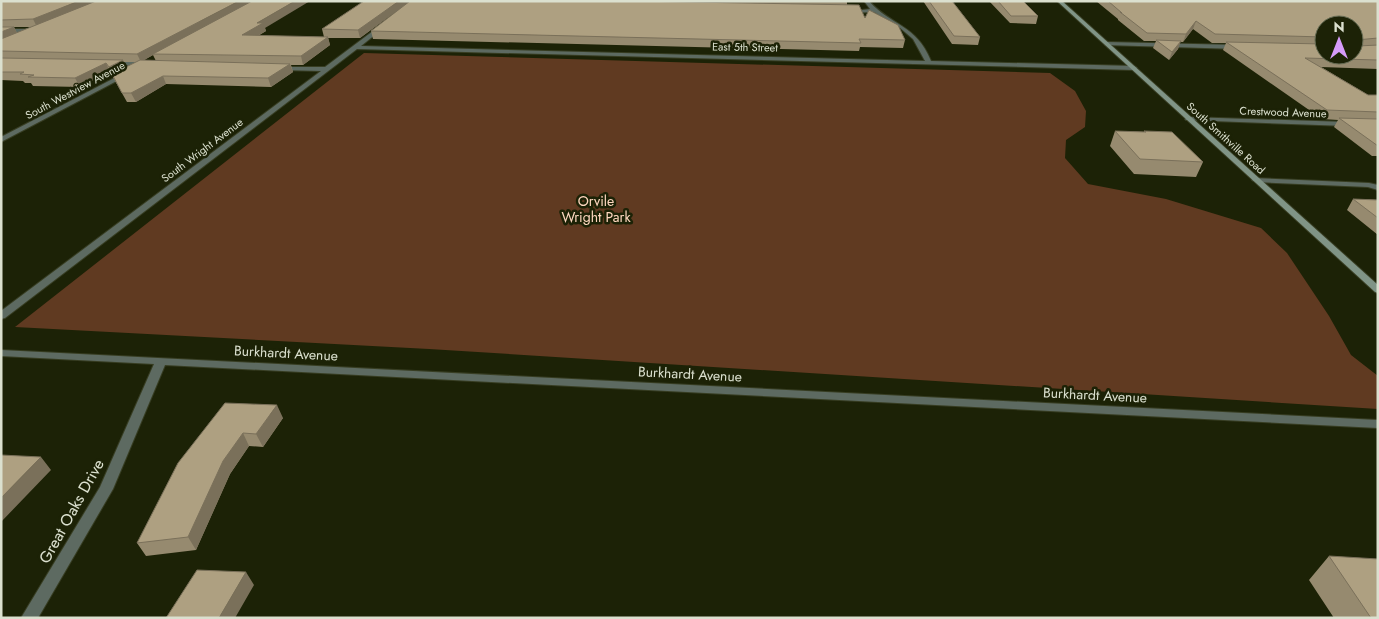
<svg xmlns="http://www.w3.org/2000/svg" width="1379" height="619" font-family="Jost,sans-serif">
  <style>
    .green { fill: #603a21 }
    .lines { fill: none; stroke-linecap: round; stroke-linejoin: round }
    .lane-casing { stroke: #373d22; stroke-width: 2 }
    .street-casing { stroke: #373d22; stroke-width: 2 }
    .secondary-casing { stroke: #373d22; stroke-width: 2 }
    .lane { fill: #5d6a61; fill-rule: evenodd }
    .street { fill: #5d6a61; fill-rule: evenodd }
    .secondary { fill: #809486; fill-rule: evenodd }
    .wall { fill: #968a6f; fill-rule: evenodd }
    .shaded-wall { fill: #7a705a }
    .building { fill: #aea081; stroke: #7a705a }
    .labels { text-anchor: middle; stroke-width: 5; stroke-linejoin: round; paint-order: stroke }
    .far-street-label { font-size: 11px; fill: #dbe0cf; stroke: #1c2206 }
    .park-label { font-size: 14px; fill: #ffd8c0; stroke: #1c2206 }
    .street-label { font-size: 14px; fill: #dbe0cf; stroke: #1c2206 }
    .near-street-label { font-size: 16px; fill: #dbe0cf; stroke: #1c2206 }
  </style>
  <rect width="100%" height="100%" fill="#1c2206"/>
  <path class="green" d="M364 53 1050 73 1075 91 1086 111 1085 127 1066 140 1065 158 1088 184 1166 199 1261 228 1287 253 1329 316 1351 355 1378 376V409L429 349 15 327Z"/>
  <g class="lines">
    <defs>
      <path id="lane" d="M1 29H35L38 31 35 33H1Z"/>
      <path id="street" d="M864 1H869C891 26 916 24 931 61L1134 66 1137 68 1134 70 357 49 5 318 1 319V311L321 71 280 70 277 68 278 67H325L381 25 386 26 361 46 925 61 913 39 899 27 874 12 848 13 846 12 870 9Z
        M1107 42 1238 45 1241 47 1238 49 1105 45V43Z
        M111 62H146L149 64 146 66 113 65 111 64Z
        M126 72 129 74 128 75 1 142V137Z
        M1188 117 1347 122 1350 124 1347 126 1186 120 1185 119Z
        M1253 178 1369 183 1378 185V190L1368 187 1256 182 1252 180Z
        M1 350 1378 420V428L165 365 113 489 38 618H21L100 487 154 364 1 356Z"/>
      <path id="secondary" d="M1057 1H1062L1378 285V293L1375 292Z"/>
    </defs>
    <use href="#lane" class="lane-casing"/>
    <use href="#street" class="street-casing"/>
    <use href="#secondary" class="secondary-casing"/>
    <use href="#lane" class="lane"/>
    <use href="#street" class="street"/>
    <use href="#secondary" class="secondary"/>
  </g>
  <path class="wall" d="M1 1 265 28 266 31 258 36 324 37 322 29 410 1 360 38H328L330 45 303 65H291L293 72 271 87 166 84 136 102H127L110 72 80 87 33 86 31 83H25L23 81 1 80ZM14 27H32L17 33ZM153 55 156 61 144 60ZM123 62H136L126 67Z
    M410 1H847V5L865 18 905 40 903 48 860 47 859 51 373 39 371 31Z
    M923 1H952L980 37 978 45 952 44Z
    M989 1H1023L1038 16 1036 24 1010 23Z
    M1096 1H1378V69L1321 67 1368 95H1378V156H1372L1334 127 1338 120 1322 119 1223 50 1226 43H1212L1193 29 1183 42H1180L1178 49 1169 60 1153 48 1156 41H1144L1118 20V19ZM1324 25 1354 55H1324Z
    M1115 131 1144 132V131L1203 162 1196 177 1134 174 1110 146Z
    M1353 199 1378 200V235L1347 210Z
    M225 403 283 418 263 447 249 446 230 474 196 550 146 556 137 543Z
    M1329 556 1378 618H1334L1309 580Z"/>
  <path class="shaded-wall" d="M79 1H100L37 27 33 19Z
    M239 1H256L153 54V55L141 62 137 54Z
    M295 1H310L265 28 266 31 245 43 242 35 257 23Z
    M399 1H410L360 38 358 30Z
    M1196 21 1193 29 1183 42 1186 34Z
    M14 27 18 35 1 42V32Z
    M328 37 330 45 303 65 301 56Z
    M1181 41 1178 49 1169 60 1172 52Z
    M123 60 127 69 113 76 109 67Z
    M106 63 110 72 80 87 75 78Z
    M290 64 293 72 271 87 268 78Z
    M163 76 166 84 136 102 131 93Z
    M277 405 283 418 263 447 256 434Z
    M243 433 249 446 230 474 196 550 188 537 223 461Z
    M41 457 51 470 1 522V498Z
    M246 572 254 585 235 618H219Z"/>
  <path class="building" d="M1 1H79L33 19 1 20Z
    M96 1H239L137 54 1 51V39Z
    M252 1H295L257 23H263L242 35 328 37 301 56 153 54Z
    M364 1H399L358 30 322 29Z
    M410 1H631L859 5 865 18 869 10 898 25 905 40 859 39 861 43 371 31Z
    M929 1H952L980 37 954 36Z
    M998 1H1023L1038 16H1011Z
    M1108 1H1378V38L1356 40 1358 46 1378 45V60L1305 58 1368 95H1378V112L1327 110 1226 42 1324 44V55H1354V25H1324V37L1215 34 1196 21 1186 34 1147 33 1120 12 1122 13Z
    M1 27H14L1 32Z
    M1156 40 1181 41 1172 52Z
    M1 58 123 60 109 67 106 63 75 78 28 77 34 75 20 74 24 72H1Z
    M140 60 290 64 268 78 163 76 131 93H122L112 74Z
    M1339 118 1378 119V146Z
    M1115 131 1146 132 1144 131 1172 132 1203 162 1140 159Z
    M1353 199 1378 200V218Z
    M225 403 277 405 256 434 243 433 223 461 188 537 137 543 178 463Z
    M1 455 41 457 1 498Z
    M1329 556 1378 559V618H1371Z
    M197 570 246 572 219 618H166Z"/>
  <g class="labels">
    <g class="far-street-label">
      <text transform="translate(745 47) rotate(1)" y="4">East 5th Street</text>
      <text transform="translate(75 90) rotate(-28)" y="4">South Westview Avenue</text>
      <text transform="translate(1283 112) rotate(2)" y="4">Crestwood Avenue</text>
      <text transform="translate(1226 138) rotate(42)" y="4">South Smithville Road</text>
      <text transform="translate(202 150) rotate(-37)" y="4">South Wright Avenue</text>
    </g>
    <g class="park-label">
      <text x="596" y="206">Orvile<tspan x="596" dy="16">Wright Park</tspan></text>
    </g>
    <g class="street-label">
      <text transform="translate(286 353) rotate(3)" y="5">Burkhardt Avenue</text>
      <text transform="translate(690 374) rotate(3)" y="5">Burkhardt Avenue</text>
      <text transform="translate(1095 395) rotate(3)" y="5">Burkhardt Avenue</text>
    </g>
    <g class="near-street-label">
      <text transform="translate(71 511) rotate(-61)" y="6">Great Oaks Drive</text>
    </g>
  </g>
  <rect width="1379" height="619" fill="none" stroke="#dbe0cf" stroke-width="5"/>
  <g transform="translate(1339 40)"><circle r="24" fill="#1c2206" stroke="#686e56"/>
  <path d="M0-4L9 19L0 12L-9 19Z" fill="#d69bfa"/>
  <text y="-8" font-size="14" font-weight="bold" text-anchor="middle" fill="#dbe0cf">N</text>
  </g>
</svg>
